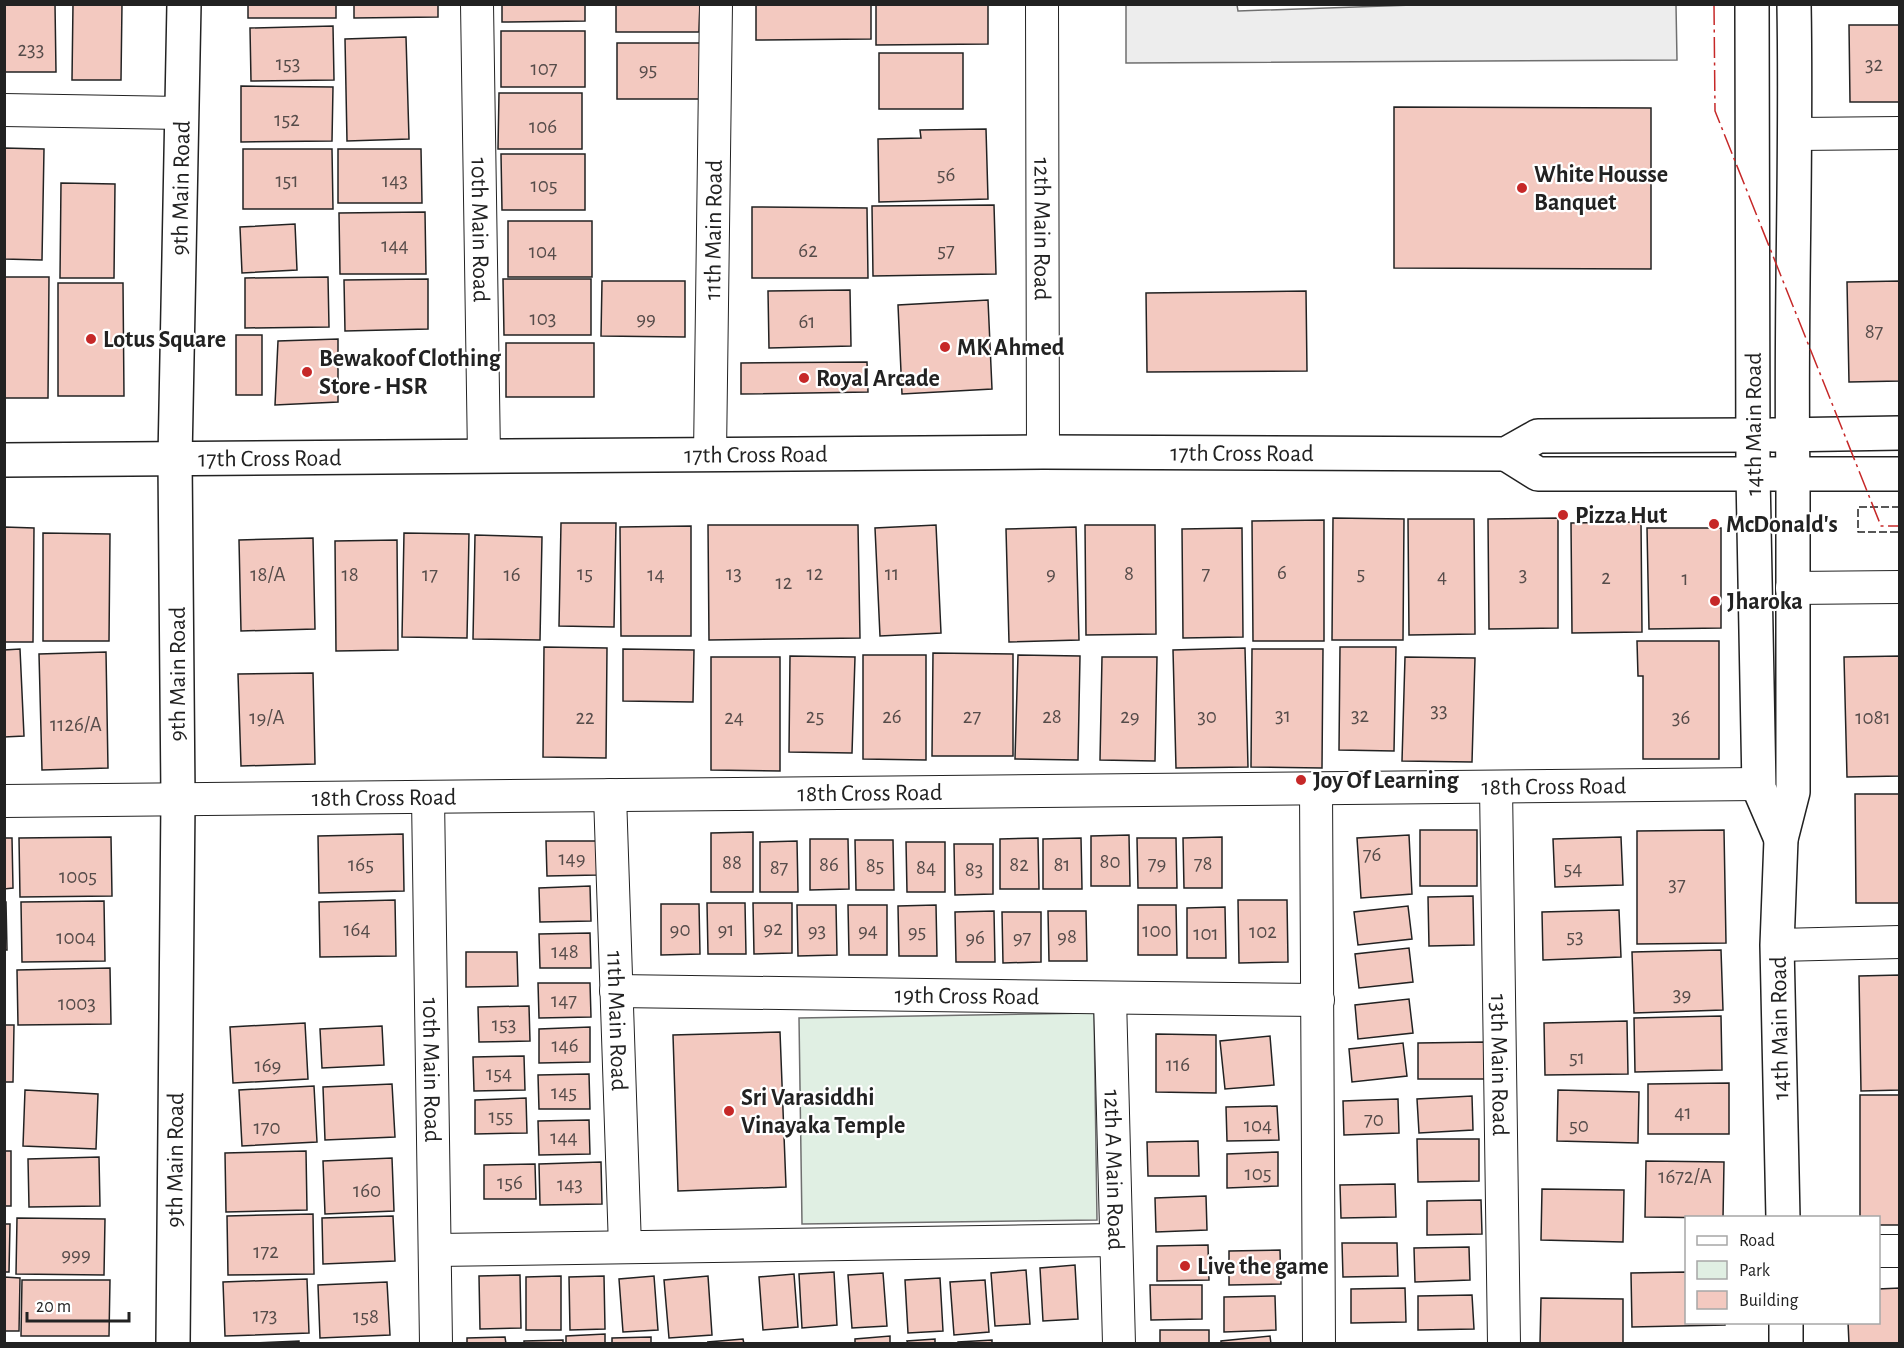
<svg xmlns="http://www.w3.org/2000/svg" width="1904" height="1348" font-family="'Alegreya Sans',sans-serif">
  <style>
    .green { fill: #e0efe3; stroke: #6f6f6f; stroke-width: 1.5 }
    .parking { fill: #ededed; stroke: #6f6f6f; stroke-width: 1.5 }
    .building { fill: #f3c9c0; stroke: #222; stroke-width: 1.5 }
    .lines { fill: none; stroke-linecap: round; stroke-linejoin: round }
    .minor-casing { stroke: #222; stroke-width: 34 }
    .tertiary-casing { stroke: #222; stroke-width: 36 }
    .secondary-casing { stroke: #222; stroke-width: 36 }
    .minor { stroke: #fff; stroke-width: 32 }
    .tertiary { stroke: #fff; stroke-width: 33 }
    .secondary { stroke: #fff; stroke-width: 33 }
    .fence { stroke: #222; stroke-width: 1.5; stroke-dasharray: 8 3; stroke-linecap: butt }
    .power { stroke: #c62828; stroke-width: 1.5; stroke-dasharray: 21 4.5 3 4.5; stroke-linecap: butt }
    .poi-dot { fill: #c62828; stroke: #fff; stroke-width: 2 }
    .labels { text-anchor: middle; stroke-width: 4.5; stroke-linejoin: round; paint-order: stroke }
    .number-label { font-size: 21px; fill: #564c4a }
    .poi-label { font-size: 24px; font-weight: bold; fill: #222; stroke: #fff; text-anchor: start }
    .street-label { font-size: 24px; fill: #222; stroke: #fff }
  </style>
  <rect width="100%" height="100%" fill="#fff"/>
  <path class="green" d="M1094 1013 1097 1220 802 1224 799 1018Z"/>
  <path class="parking" d="M1413 5H1676L1677 60 1126 63V5H1237L1238 11Z"/>
  <path class="building" d="M4 4H55L56 72H5Z
    M73 4H122L121 80H72Z
    M248 4H336V18H248Z
    M354 4H438V17L354 18Z
    M502 4H585V21L502 22Z
    M616 4H700L699 32H616Z
    M756 4H871V39L756 40Z
    M876 4H988V44L876 45Z
    M1849 25H1900V102H1850Z
    M333 26 334 80 251 81 250 28Z
    M501 31H585V87H501Z
    M406 37 409 139 347 141 345 39Z
    M617 43H700V99H617Z
    M879 53H963V109H879Z
    M241 86 333 87 332 141 241 142Z
    M499 93H582V149H498Z
    M1394 107 1651 108V269L1394 268Z
    M986 129 988 199 879 202 878 139 921 138 920 130Z
    M4 148 44 149 42 260 4 259Z
    M243 149H332L333 209H243Z
    M338 149H421L422 203H338Z
    M501 154H585V210H502Z
    M61 183 115 184 114 278H60Z
    M994 205 996 274 873 276 872 206Z
    M752 207 867 208 868 278H752Z
    M425 212 426 274H340L339 213Z
    M508 221H592V277H508Z
    M295 224 297 270 242 273 240 227Z
    M4 277H49L48 398H4Z
    M328 277 329 327 245 328V278Z
    M428 279V329L345 331 344 280Z
    M503 279H591V335H504Z
    M602 281H685V337L601 336Z
    M1900 281V381L1849 382 1847 282Z
    M58 283H123L124 396H58Z
    M850 290 851 346 769 348 768 291Z
    M1306 291 1307 371 1147 372 1146 293Z
    M988 300 992 389 902 394 898 305Z
    M236 335H262V395H236Z
    M338 339V402L275 405 278 341Z
    M506 343H594V397H506Z
    M867 362 868 392 741 394V363Z
    M1333 518 1404 519 1403 640H1332Z
    M1558 518V628L1489 629 1488 519Z
    M1408 519H1474L1475 634 1409 635Z
    M1324 520V641H1253L1252 521Z
    M1641 522 1642 632 1572 633 1571 523Z
    M561 523H616L614 627 559 626Z
    M708 525H858L860 638 709 640Z
    M936 525 941 633 880 636 875 528Z
    M1085 525H1155L1156 634 1086 635Z
    M691 526V636H621L620 527Z
    M4 527 34 528 33 642H4Z
    M1076 527 1079 640 1009 642 1006 529Z
    M1242 528 1243 637 1183 638 1182 529Z
    M1647 528H1721V628L1649 629Z
    M43 533 110 534 109 641H43Z
    M404 533 469 534 467 638 402 637Z
    M475 535 542 537 540 640 473 639Z
    M313 538 315 629 241 631 239 540Z
    M397 540 398 650 336 651 335 541Z
    M1637 641H1719V759H1643V676H1638Z
    M544 647 607 648 606 758 543 757Z
    M1340 647H1396L1394 751 1339 750Z
    M1245 648 1248 767 1176 768 1173 650Z
    M20 649 24 736 4 737V650Z
    M623 649 694 650 693 702 623 701Z
    M1252 649H1323L1322 768 1251 767Z
    M106 652 108 768 42 770 39 654Z
    M933 653 1013 654V756H932Z
    M863 655H926V760L863 759Z
    M1018 655 1080 656 1078 760 1015 759Z
    M790 656 855 657 852 753 789 752Z
    M1900 656V776L1847 777 1844 657Z
    M711 657H780V771L711 770Z
    M1102 657H1157L1155 761 1100 760Z
    M1405 657 1475 658 1472 762 1402 761Z
    M313 673 315 764 241 766 238 674Z
    M1855 794H1900V903H1856Z
    M1420 830H1477V886H1420Z
    M1724 830 1726 943 1637 944V831Z
    M753 832V892H711V833Z
    M403 834 404 891 319 893 318 836Z
    M1129 835 1130 886H1091V836Z
    M1409 835 1412 894 1361 898 1357 838Z
    M111 837 112 896 20 897 19 838Z
    M1222 837V888H1184L1183 838Z
    M1621 837 1623 885 1555 887 1553 839Z
    M4 838H12L13 888 4 889Z
    M1038 838 1039 889H1000V839Z
    M1081 838 1082 889H1043V839Z
    M1137 838H1176L1177 888H1138Z
    M810 839H848L849 889 810 890Z
    M855 840H893L894 890H856Z
    M546 841H597L598 875 547 876Z
    M797 841 798 892H760V842Z
    M906 842H945V892H907Z
    M954 844H993V894L955 895Z
    M590 886 591 921 540 922 539 888Z
    M1473 896 1474 945 1429 946 1428 897Z
    M395 900 396 956 320 957 319 902Z
    M1238 900H1287L1288 962 1239 963Z
    M104 901 105 961 22 962 21 902Z
    M4 902H6L7 950H4Z
    M707 903H745L746 954H708Z
    M753 903H792V953L754 954Z
    M661 904H699L700 954 661 955Z
    M797 905H836L837 955 798 956Z
    M848 905H887V955H849Z
    M936 905 937 956H899L898 906Z
    M1138 905H1176L1177 955H1138Z
    M1408 906 1412 939 1358 945 1354 912Z
    M1225 907 1226 958H1187V908Z
    M1619 910 1621 957 1543 960 1542 912Z
    M994 911 995 962H956L955 912Z
    M1048 911H1086L1087 961H1049Z
    M1002 912H1041V962L1003 963Z
    M590 933 591 968H540L539 934Z
    M1409 948 1413 982 1359 988 1355 954Z
    M1721 950 1723 1010 1634 1013 1632 952Z
    M466 952H517L518 986 466 987Z
    M110 968 111 1024 18 1025 17 970Z
    M1900 975V1090L1861 1091 1859 976Z
    M538 983H590L591 1017 539 1018Z
    M1409 999 1413 1033 1358 1039 1355 1005Z
    M529 1006 530 1041 479 1042 478 1007Z
    M1721 1016 1722 1070 1635 1072 1634 1018Z
    M1627 1021 1628 1074 1545 1075 1544 1023Z
    M305 1023 308 1079 233 1083 230 1027Z
    M4 1025H14L13 1082H4Z
    M382 1026 384 1065 322 1068 320 1029Z
    M590 1027V1062L539 1063V1029Z
    M780 1032 786 1187 678 1191 673 1035Z
    M1156 1034 1216 1035V1093L1156 1092Z
    M1270 1036 1274 1085 1225 1089 1220 1041Z
    M1485 1042V1079H1418V1043Z
    M1403 1043 1407 1076 1352 1082 1349 1049Z
    M524 1056 525 1090 474 1091 473 1057Z
    M589 1074 590 1109H539L538 1075Z
    M1729 1083V1134H1648V1084Z
    M392 1084 395 1137 325 1140 323 1087Z
    M314 1086 317 1142 242 1146 239 1090Z
    M25 1090 98 1094 96 1149 23 1146Z
    M1558 1090 1639 1092 1638 1143 1557 1141Z
    M1860 1095H1900V1225H1878V1218H1860Z
    M1472 1096 1473 1130 1419 1133 1417 1099Z
    M526 1098 527 1133 475 1134V1100Z
    M1398 1099 1399 1133 1344 1135 1343 1101Z
    M1277 1106 1279 1140 1227 1141 1226 1107Z
    M589 1120 590 1154 539 1155 538 1121Z
    M1417 1139H1479V1181L1418 1182Z
    M1198 1141 1199 1176H1148L1147 1142Z
    M4 1151H11V1206H4Z
    M306 1151 307 1210 226 1212 225 1153Z
    M1278 1152V1186L1227 1188V1154Z
    M99 1157 100 1206 29 1207 28 1159Z
    M392 1158 394 1211 325 1214 323 1161Z
    M1646 1161 1724 1162 1723 1218 1645 1217Z
    M601 1162 602 1204 540 1205 539 1164Z
    M535 1164 536 1199H484V1165Z
    M1395 1184 1396 1217 1341 1218 1340 1185Z
    M1542 1189 1624 1190 1623 1242 1541 1240Z
    M1206 1196 1207 1230 1156 1232 1155 1198Z
    M1481 1200 1482 1234 1427 1235V1201Z
    M313 1214 314 1274 228 1275 227 1216Z
    M393 1216 395 1261 323 1264 322 1218Z
    M17 1218 105 1219 104 1275 16 1274Z
    M4 1224H10L9 1272H4Z
    M1342 1243H1397L1398 1276 1343 1277Z
    M1208 1245 1209 1280 1157 1281V1246Z
    M1469 1247 1470 1280 1415 1282 1414 1248Z
    M1280 1250 1281 1284 1229 1285V1251Z
    M1075 1265 1078 1319 1043 1321 1040 1268Z
    M1026 1270 1030 1324 995 1326 991 1273Z
    M834 1272 837 1325 802 1328 799 1274Z
    M1686 1272V1322H1725V1325L1632 1327 1631 1273Z
    M883 1273 887 1326 852 1328 848 1275Z
    M794 1274 798 1327 763 1330 759 1277Z
    M520 1275 521 1328 480 1329 479 1276Z
    M561 1276V1330H526V1277Z
    M604 1276 605 1329 570 1330 569 1277Z
    M654 1276 658 1330 623 1332 619 1279Z
    M708 1276 712 1335 669 1338 664 1280Z
    M4 1277 20 1278 19 1331H4Z
    M940 1278 943 1331 908 1333 905 1280Z
    M307 1279 309 1333 225 1336 223 1282Z
    M22 1280H110L109 1336H21Z
    M985 1280 989 1332 954 1335 950 1282Z
    M387 1282 390 1335 320 1338 318 1285Z
    M1150 1285H1202V1319L1151 1320Z
    M1405 1288 1406 1322 1351 1323V1289Z
    M1900 1288V1344H1849L1848 1322H1878V1289Z
    M1472 1295 1474 1329 1418 1330V1296Z
    M1275 1296 1276 1330 1224 1332V1297Z
    M1541 1298 1623 1299V1344H1540Z
    M1160 1330H1209V1344H1160Z
    M605 1334V1344H566V1336Z
    M890 1336V1344H855V1339Z
    M1270 1336 1271 1344H1221V1341Z
    M505 1337 506 1344H467V1338Z
    M651 1337V1344H612V1338Z
    M743 1339 744 1344H709L708 1342Z
    M935 1339V1344H908L907 1341Z
    M563 1340V1344H524V1341Z
    M992 1340V1344H958V1342Z
    M299 1341V1344H232Z"/>
  <g class="lines">
    <defs>
      <g id="minor">
        <path id="s1" d="M477 4 484 456"/>
        <path id="s2" d="M1042 4 1043 452"/>
        <path d="M4 110 182 113"/>
        <path d="M1797 134 1900 133"/>
        <path id="s3" d="M710 455 716 4"/>
        <path d="M1792 588 1900 587"/>
        <path id="s4" d="M1496 787 1504 1344"/>
        <path d="M1316 788 1319 1344"/>
        <path id="s5" d="M610 795 625 1247"/>
        <path id="s6" d="M428 797 436 1344"/>
        <path id="s7" d="M4 801 1758 784"/>
        <path d="M1777 945 1900 942"/>
        <path id="s8" d="M616 991 1318 1000"/>
        <path id="s9" d="M1110 998 1119 1344"/>
        <path d="M435 1250 1116 1240"/>
        <path d="M1878 1251H1900"/>
      </g>
      <g id="tertiary">
        <path d="M1506 454 1538 474H1753L1759 788 1781 839"/>
        <path id="s10" d="M4 460 1043 452 1506 454 1538 436 1752 435"/>
        <path d="M1783 1218 1777 945 1781 839 1793 792V474"/>
        <path d="M1786 1322V1344"/>
        <path id="s11" d="M173 1344 178 799 175 459 184 4"/>
      </g>
      <path id="secondary" d="M1752 4 1753 474H1900
        M1772 435 1900 433
        M1793 474C1790 318 1797 161 1794 4"/>
    </defs>
    <use href="#minor" class="minor-casing"/>
    <use href="#tertiary" class="tertiary-casing"/>
    <use href="#secondary" class="secondary-casing"/>
    <use href="#minor" class="minor"/>
    <use href="#tertiary" class="tertiary"/>
    <use href="#secondary" class="secondary"/>
    <path class="fence" d="M1900 507H1858V532H1900"/>
    <path class="power" d="M1714 4 1715 111 1881 526H1900"/>
  </g>
  <g class="poi-dot">
    <circle cx="1522" cy="188" r="6"/>
    <circle cx="91" cy="339" r="6"/>
    <circle cx="945" cy="347" r="6"/>
    <circle cx="307" cy="372" r="6"/>
    <circle cx="804" cy="378" r="6"/>
    <circle cx="1563" cy="515" r="6"/>
    <circle cx="1714" cy="524" r="6"/>
    <circle cx="1715" cy="601" r="6"/>
    <circle cx="1301" cy="780" r="6"/>
    <circle cx="729" cy="1111" r="6"/>
    <circle cx="1185" cy="1266" r="6"/>
  </g>
  <g class="labels">
    <g class="number-label">
      <text x="31" y="56">233</text>
      <text x="288" y="70">153</text>
      <text x="1874" y="71">32</text>
      <text x="544" y="75">107</text>
      <text x="648" y="76">95</text>
      <text x="287" y="126">152</text>
      <text x="543" y="133">106</text>
      <text x="946" y="181">56</text>
      <text x="287" y="187">151</text>
      <text x="395" y="187">143</text>
      <text x="544" y="192">105</text>
      <text x="395" y="252">144</text>
      <text x="808" y="257">62</text>
      <text x="946" y="257">57</text>
      <text x="543" y="258">104</text>
      <text x="543" y="325">103</text>
      <text x="646" y="325">99</text>
      <text x="807" y="328">61</text>
      <text x="1874" y="338">87</text>
      <text x="1282" y="579">6</text>
      <text x="585" y="580">15</text>
      <text x="734" y="580">13</text>
      <text x="815" y="580">12</text>
      <text x="892" y="580">11</text>
      <text x="1051" y="580">9</text>
      <text x="1129" y="580">8</text>
      <text x="1206" y="580">7</text>
      <text x="1361" y="580">5</text>
      <text x="268" y="581">18/A</text>
      <text x="350" y="581">18</text>
      <text x="430" y="581">17</text>
      <text x="512" y="581">16</text>
      <text x="656" y="581">14</text>
      <text x="1523" y="581">3</text>
      <text x="1442" y="583">4</text>
      <text x="1606" y="584">2</text>
      <text x="1685" y="585">1</text>
      <text x="784" y="589">12</text>
      <text x="1439" y="717">33</text>
      <text x="1283" y="722">31</text>
      <text x="1360" y="722">32</text>
      <text x="815" y="723">25</text>
      <text x="892" y="723">26</text>
      <text x="972" y="723">27</text>
      <text x="1052" y="723">28</text>
      <text x="1130" y="723">29</text>
      <text x="1207" y="723">30</text>
      <text x="267" y="724">19/A</text>
      <text x="585" y="724">22</text>
      <text x="734" y="724">24</text>
      <text x="1681" y="724">36</text>
      <text x="1873" y="724">1081</text>
      <text x="76" y="731">1126/A</text>
      <text x="1372" y="861">76</text>
      <text x="572" y="865">149</text>
      <text x="1110" y="868">80</text>
      <text x="732" y="869">88</text>
      <text x="1157" y="870">79</text>
      <text x="1203" y="870">78</text>
      <text x="361" y="871">165</text>
      <text x="829" y="871">86</text>
      <text x="1019" y="871">82</text>
      <text x="1062" y="871">81</text>
      <text x="875" y="872">85</text>
      <text x="779" y="874">87</text>
      <text x="926" y="874">84</text>
      <text x="1573" y="875">54</text>
      <text x="974" y="876">83</text>
      <text x="78" y="883">1005</text>
      <text x="1677" y="891">37</text>
      <text x="773" y="935">92</text>
      <text x="357" y="936">164</text>
      <text x="680" y="936">90</text>
      <text x="726" y="936">91</text>
      <text x="817" y="937">93</text>
      <text x="868" y="937">94</text>
      <text x="1157" y="937">100</text>
      <text x="917" y="938">95</text>
      <text x="1263" y="938">102</text>
      <text x="1206" y="940">101</text>
      <text x="1067" y="943">98</text>
      <text x="1575" y="943">53</text>
      <text x="76" y="944">1004</text>
      <text x="975" y="944">96</text>
      <text x="1022" y="944">97</text>
      <text x="565" y="958">148</text>
      <text x="1682" y="1001">39</text>
      <text x="564" y="1007">147</text>
      <text x="77" y="1010">1003</text>
      <text x="504" y="1031">153</text>
      <text x="565" y="1052">146</text>
      <text x="1577" y="1064">51</text>
      <text x="1178" y="1071">116</text>
      <text x="268" y="1072">169</text>
      <text x="499" y="1080">154</text>
      <text x="564" y="1099">145</text>
      <text x="1683" y="1119">41</text>
      <text x="501" y="1123">155</text>
      <text x="1374" y="1126">70</text>
      <text x="1258" y="1132">104</text>
      <text x="1579" y="1132">50</text>
      <text x="267" y="1134">170</text>
      <text x="564" y="1144">144</text>
      <text x="1258" y="1180">105</text>
      <text x="1685" y="1183">1672/A</text>
      <text x="510" y="1189">156</text>
      <text x="570" y="1191">143</text>
      <text x="367" y="1197">160</text>
      <text x="266" y="1258">172</text>
      <text x="76" y="1261">999</text>
      <text x="265" y="1322">173</text>
      <text x="366" y="1323">158</text>
    </g>
    <g class="poi-label">
      <text x="1534" y="182">White Housse<tspan x="1534" dy="28">Banquet</tspan></text>
      <text x="103" y="347">Lotus Square</text>
      <text x="957" y="355">MK Ahmed</text>
      <text x="319" y="366">Bewakoof Clothing<tspan x="319" dy="28">Store - HSR</tspan></text>
      <text x="816" y="386">Royal Arcade</text>
      <text x="1575" y="523">Pizza Hut</text>
      <text x="1726" y="532">McDonald's</text>
      <text x="1727" y="609">Jharoka</text>
      <text x="1313" y="788">Joy Of Learning</text>
      <text x="741" y="1105">Sri Varasiddhi<tspan x="741" dy="28">Vinayaka Temple</tspan></text>
      <text x="1197" y="1274">Live the game</text>
    </g>
    <g class="street-label">
      <text dy="8" stroke="none"><textPath href="#s11" startOffset="1156">9th Main Road</textPath></text>
      <text dy="8" stroke="none"><textPath href="#s2" startOffset="225">12th Main Road</textPath></text>
      <text dy="8" stroke="none"><textPath href="#s1" startOffset="226">10th Main Road</textPath></text>
      <text dy="8" stroke="none"><textPath href="#s3" startOffset="225">11th Main Road</textPath></text>
      <text transform="translate(1753 424) rotate(-90)" y="8">14th Main Road</text>
      <text dy="8" stroke="none"><textPath href="#s10" startOffset="1238">17th Cross Road</textPath></text>
      <text dy="8" stroke="none"><textPath href="#s10" startOffset="752">17th Cross Road</textPath></text>
      <text dy="8" stroke="none"><textPath href="#s10" startOffset="266">17th Cross Road</textPath></text>
      <text transform="translate(177 674) rotate(-90)" y="8">9th Main Road</text>
      <text dy="8" stroke="none"><textPath href="#s7" startOffset="1550">18th Cross Road</textPath></text>
      <text dy="8" stroke="none"><textPath href="#s7" startOffset="866">18th Cross Road</textPath></text>
      <text dy="8" stroke="none"><textPath href="#s7" startOffset="380">18th Cross Road</textPath></text>
      <text dy="8" stroke="none"><textPath href="#s8" startOffset="351">19th Cross Road</textPath></text>
      <text dy="8" stroke="none"><textPath href="#s5" startOffset="226">11th Main Road</textPath></text>
      <text transform="translate(1779 1028) rotate(-91)" y="8">14th Main Road</text>
      <text dy="8" stroke="none"><textPath href="#s4" startOffset="278">13th Main Road</textPath></text>
      <text dy="8" stroke="none"><textPath href="#s6" startOffset="273">10th Main Road</textPath></text>
      <text dy="8" stroke="none"><textPath href="#s11" startOffset="184">9th Main Road</textPath></text>
      <text dy="8" stroke="none"><textPath href="#s9" startOffset="172">12th A Main Road</textPath></text>
    </g>
  </g>
  <rect width="1904" height="1348" fill="none" stroke="#222222" stroke-width="12"/>
  <rect x="1685" y="1216" width="195" height="108" fill="#ffffff" stroke="#a7a7a7" stroke-width="1.5"/>
  <rect x="1697" y="1236" width="30" height="9" fill="#ffffff" stroke="#a7a7a7" stroke-width="1.5"/>
  <text x="1739" y="1246" font-size="18" fill="#222222">Road</text>
  <rect x="1697" y="1261" width="30" height="18" fill="#e0efe3" stroke="#a7a7a7" stroke-width="1.5"/>
  <text x="1739" y="1276" font-size="18" fill="#222222">Park</text>
  <rect x="1697" y="1291" width="30" height="18" fill="#f3c9c0" stroke="#a7a7a7" stroke-width="1.5"/>
  <text x="1739" y="1306" font-size="18" fill="#222222">Building</text>
  <path d="M27 1312v9h102v-9" fill="none" stroke="#222222" stroke-width="3"/>
  <text x="36" y="1312" font-size="18" fill="#222222" stroke="#ffffff" stroke-width="4.5" paint-order="stroke">20 m</text>
</svg>
